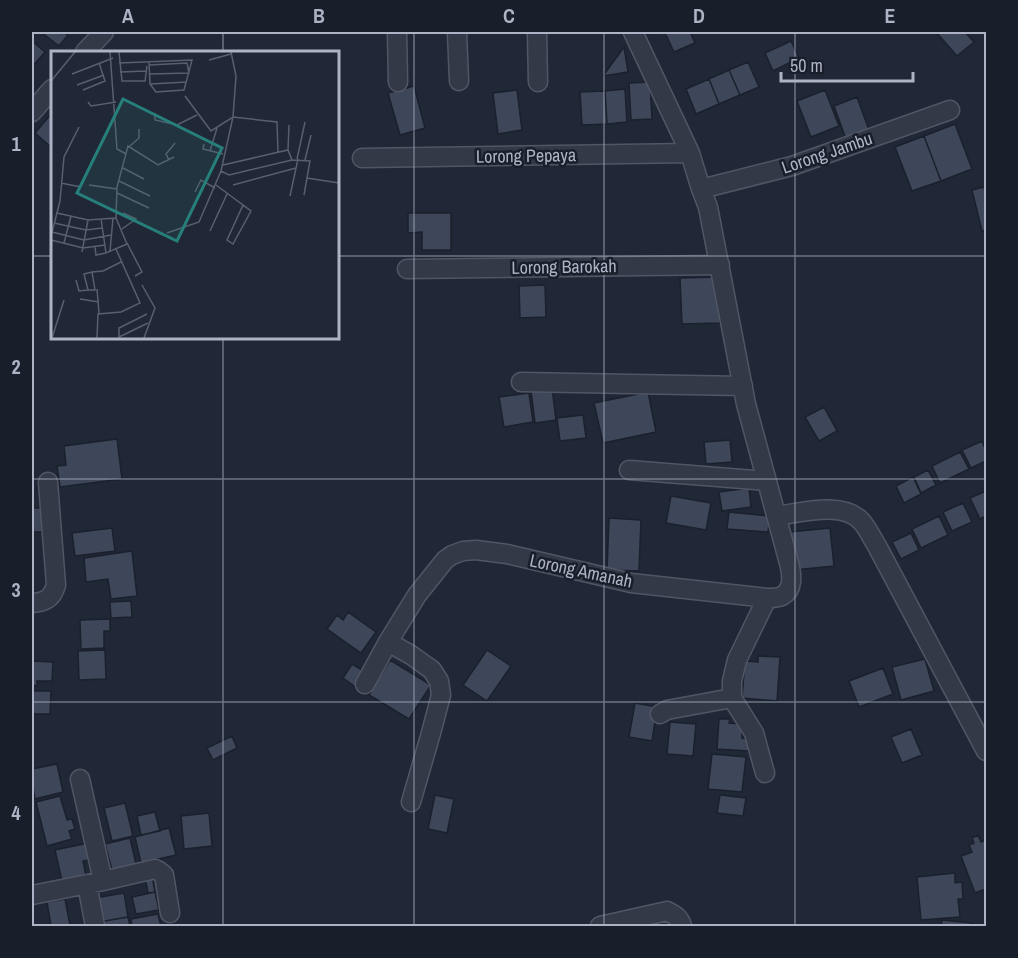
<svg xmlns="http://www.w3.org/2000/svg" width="1018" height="958" font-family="'Archivo Narrow',sans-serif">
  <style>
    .building { fill: #3e4659; stroke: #1b202d; stroke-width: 1.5 }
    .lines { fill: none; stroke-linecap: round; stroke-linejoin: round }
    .street-casing { stroke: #515665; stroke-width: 21 }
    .street { stroke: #333947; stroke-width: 18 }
    .grid { fill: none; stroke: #adb3c4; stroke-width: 1.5; stroke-opacity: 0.55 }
    .labels { text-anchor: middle; stroke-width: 5; stroke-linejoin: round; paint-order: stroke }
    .street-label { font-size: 18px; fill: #adb3c4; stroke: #191e2b }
    .inset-road { fill: none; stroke: #585f6f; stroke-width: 1.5 }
    .view { fill: #277f7b; fill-opacity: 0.15; stroke: #277f7b; stroke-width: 3 }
    .inset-edge { fill: none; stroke: #adb3c4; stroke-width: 3 }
    .neatline { fill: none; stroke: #adb3c4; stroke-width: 2 }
    .grid-label { font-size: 20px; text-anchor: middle; font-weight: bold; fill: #adb3c4 }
  </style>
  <rect width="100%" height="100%" fill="#202736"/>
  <path class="building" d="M41 32H68L66 34 68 35 59 46Z
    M669 32H690L695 43 674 52 665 33Z
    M936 32H965L974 42 957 56Z
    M32 41 45 52 32 67Z
    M791 41 799 58 773 71 765 53Z
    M624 47 628 72 603 76Z
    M748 62 759 87 740 95 729 70Z
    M729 70 740 95 719 104 709 79Z
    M709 79 719 104 696 114 686 89Z
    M650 82 652 119 631 120 629 83Z
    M414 86 425 128 400 135 388 93Z
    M625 89 627 122 607 124 605 91Z
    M517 90 522 130 498 134 493 93Z
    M825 90 839 126 811 137 797 101Z
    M605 91 607 124 582 125 580 92Z
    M857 97 869 130 846 139 834 106Z
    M52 113V148L35 133Z
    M955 124 972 169 941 181 924 136Z
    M924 136 941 181 912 191 895 147Z
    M984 187 986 197V230L982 231 972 190Z
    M408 213H451V250H422V232L408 233Z
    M718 277 720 323 682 324 680 278Z
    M545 285 546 317 520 318 519 286Z
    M552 388 556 420 535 423 531 391Z
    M648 392 656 432 603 443 594 403Z
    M529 393 533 422 504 427 499 397Z
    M824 407 837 431 819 441 805 417Z
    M583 415 586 438 560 441 557 418Z
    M117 439 122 479 60 487 57 466 66 465 64 446Z
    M730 440 732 462 706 464 704 442Z
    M982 441 986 451V461L971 468 962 450Z
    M960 452 969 469 940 483 932 466Z
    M928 470 936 485 921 493 914 477Z
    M913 477 921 494 904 503 896 486Z
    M749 488 751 507 722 511 719 492Z
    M986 491V516L980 519 970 498Z
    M671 496 711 503 706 530 666 523Z
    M963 503 972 522 952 531 943 512Z
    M32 508H42L43 532H32Z
    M729 512 770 516 768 532 727 529Z
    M939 516 948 535 921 548 912 529Z
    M609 518 641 520 639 571 607 570Z
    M112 528 115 551 75 556 72 533Z
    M830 528 834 566 794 570 790 532Z
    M911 533 919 550 901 559 892 542Z
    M132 551 137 596 111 599 108 579 86 582 84 558Z
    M131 601 132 617 111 618 110 602Z
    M348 612 376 632 361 653 327 629 337 615 343 620Z
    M110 619V631H104V648L81 649 80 620Z
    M105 650 106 679 79 680 78 651Z
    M487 650 511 666 487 701 463 685Z
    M758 656 780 657 777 701 742 698 745 661 758 662Z
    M925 659 934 691 901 700 892 667Z
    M390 660 431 685 409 719 369 695Z
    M32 661 53 662 52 681H37V686L32 685Z
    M352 664 367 673 357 688 343 678Z
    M883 668 893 694 859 707 849 681Z
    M32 691H51L50 714H32Z
    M635 703 657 707 652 741 629 737Z
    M719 719H730L729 723 742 724V738L750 739 749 751 717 749Z
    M670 722 696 724 693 756 667 754Z
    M911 729 922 755 902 763 891 737Z
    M232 736 237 748 213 760 207 748Z
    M712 754 746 757 742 792 708 789Z
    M57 764 63 792 35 799 32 781V769Z
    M435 795 454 799 447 833 428 829Z
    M720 795 746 798 743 816 717 813Z
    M60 796 67 820 72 819 75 829 69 831 72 839 47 846 36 802Z
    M125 803 133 836 112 841 104 808Z
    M155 812 160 831 141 835 137 816Z
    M209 813 212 846 184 849 181 816Z
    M169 828 176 855 141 863 135 837Z
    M978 835 981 842 986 840V889L975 893 961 856 972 852 969 845 974 843 972 838Z
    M130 838 136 864 112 870 105 844Z
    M88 843 92 859 83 861 86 876 62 881 55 850Z
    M955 873V883L962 882 963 899H958L960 917 921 920 917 877Z
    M152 876 155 892 148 893 145 878Z
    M155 892 159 910 136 914 132 897Z
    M124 893 128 917 99 922 95 898Z
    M65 899 70 925 51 926 47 902Z
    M158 914 161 926H132L131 919Z
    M128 917 130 926H100L99 922Z
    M942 920 971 923V926H941Z"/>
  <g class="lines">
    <defs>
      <path id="street" d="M397 32 398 82
        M457 32 459 81
        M537 32 538 82
        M85 52 104 32
        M32 112 52 89
        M362 158 690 153
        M701 189 792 166 950 110
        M407 269 720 265
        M521 382 743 386
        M629 470 766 481
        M776 516C800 513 844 500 862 522 868 529 872 538 877 546L986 751
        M32 603C45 602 52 599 56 585L48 482
        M388 642 411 655 432 670 439 681 441 695 431 733 411 802
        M365 684 388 642 417 595 445 560 452 555 463 551 476 550 507 554 631 583 767 598C771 598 778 598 782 596 794 589 792 575 789 563L746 404 708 207 701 189 690 153 633 32
        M660 714 667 710 732 698
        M765 773 754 733 732 698V681L737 660 767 598
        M80 779 103 881
        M87 884 95 926
        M32 895 103 881 155 869 159 871 164 875 170 913
        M600 926 667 911C675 915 680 918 682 926"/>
    </defs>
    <use href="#street" class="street-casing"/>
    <use href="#street" class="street"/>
  </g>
  <path class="grid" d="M223 32V52M414 32V926M604 32V926M795 32V926M32 256H52M338 256H986M223 338V926M32 479H986M32 702H986"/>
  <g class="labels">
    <g class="street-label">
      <text transform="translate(827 153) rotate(-19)" y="6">Lorong Jambu</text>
      <text transform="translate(526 156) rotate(-1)" y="6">Lorong Pepaya</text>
      <text transform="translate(564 267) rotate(-1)" y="6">Lorong Barokah</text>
      <text transform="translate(581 571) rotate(12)" y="6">Lorong Amanah</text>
    </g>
  </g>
  <g transform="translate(51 51)">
    <rect width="288" height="288" fill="#202736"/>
    <path class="inset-road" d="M59 1 66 98 75 103M68 1 71 30H94L96 15M158 9 180 3M68 12 141 9 133 39 105 41 99 33 98 11M98 14 136 12 138 22 98 23M69 21 95 20M21 23 62 7M0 30 24 1M99 33 136 31M26 34 53 24M32 39 54 30 48 12M134 45 160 80 182 66 226 71 227 101M37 51 40 55 65 51M104 62V69L126 74 146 64M153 93 152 98 172 103M79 95 88 87V78M237 99 238 74M159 100 166 77M246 108 254 71M118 109 115 103 124 92M254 109 260 84M172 114 237 99 241 109 259 110 253 144M72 117 93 128M170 120 178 124 241 109M256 127 288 132M68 130 99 145M10 132 30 136M38 134 66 138M165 134 200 160 182 193 176 189 192 154M182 134 245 117M144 141 150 129 164 137M66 142 98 157M239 145 247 108M6 162 37 169 65 167M50 168 55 202 76 193 65 167 66 136 77 95 107 114 123 106M3 172 35 179 51 177M71 178 85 168 72 162M159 180 176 143M1 181 33 189 60 184M116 182 148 171 170 120 182 66 185 25 180 1M0 185 9 150 13 106 28 76M0 189 32 197 54 194M13 192 20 165M76 192 91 221 84 225M44 196 45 204 55 202M59 200 62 167M31 201 37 169M41 221 44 239H37L33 223 41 221 52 220 70 211M25 229 28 240 37 239M91 234 104 257 93 287M46 238 48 262M29 248 48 251M68 286 97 272M1 287 13 249M46 287 47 263 70 261 89 252 65 198M68 287V277L96 263"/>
    <path class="view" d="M72 48 171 97 126 190 26 142Z"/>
    <rect width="288" height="288" class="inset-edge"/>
  </g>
  <rect width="1018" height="958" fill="none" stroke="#191e2b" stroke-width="66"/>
  <path d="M781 72v9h132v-9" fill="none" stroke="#adb3c4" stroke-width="3"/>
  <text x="790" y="72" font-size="18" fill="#adb3c4" stroke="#191e2b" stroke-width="4.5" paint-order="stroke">50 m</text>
  <rect x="33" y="33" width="952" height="892" class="neatline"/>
  <g class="grid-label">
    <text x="128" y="23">A</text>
    <text x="319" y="23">B</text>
    <text x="509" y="23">C</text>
    <text x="699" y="23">D</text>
    <text x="890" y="23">E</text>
    <text x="16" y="151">1</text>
    <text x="16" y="374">2</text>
    <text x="16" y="597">3</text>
    <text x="16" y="820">4</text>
  </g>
</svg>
